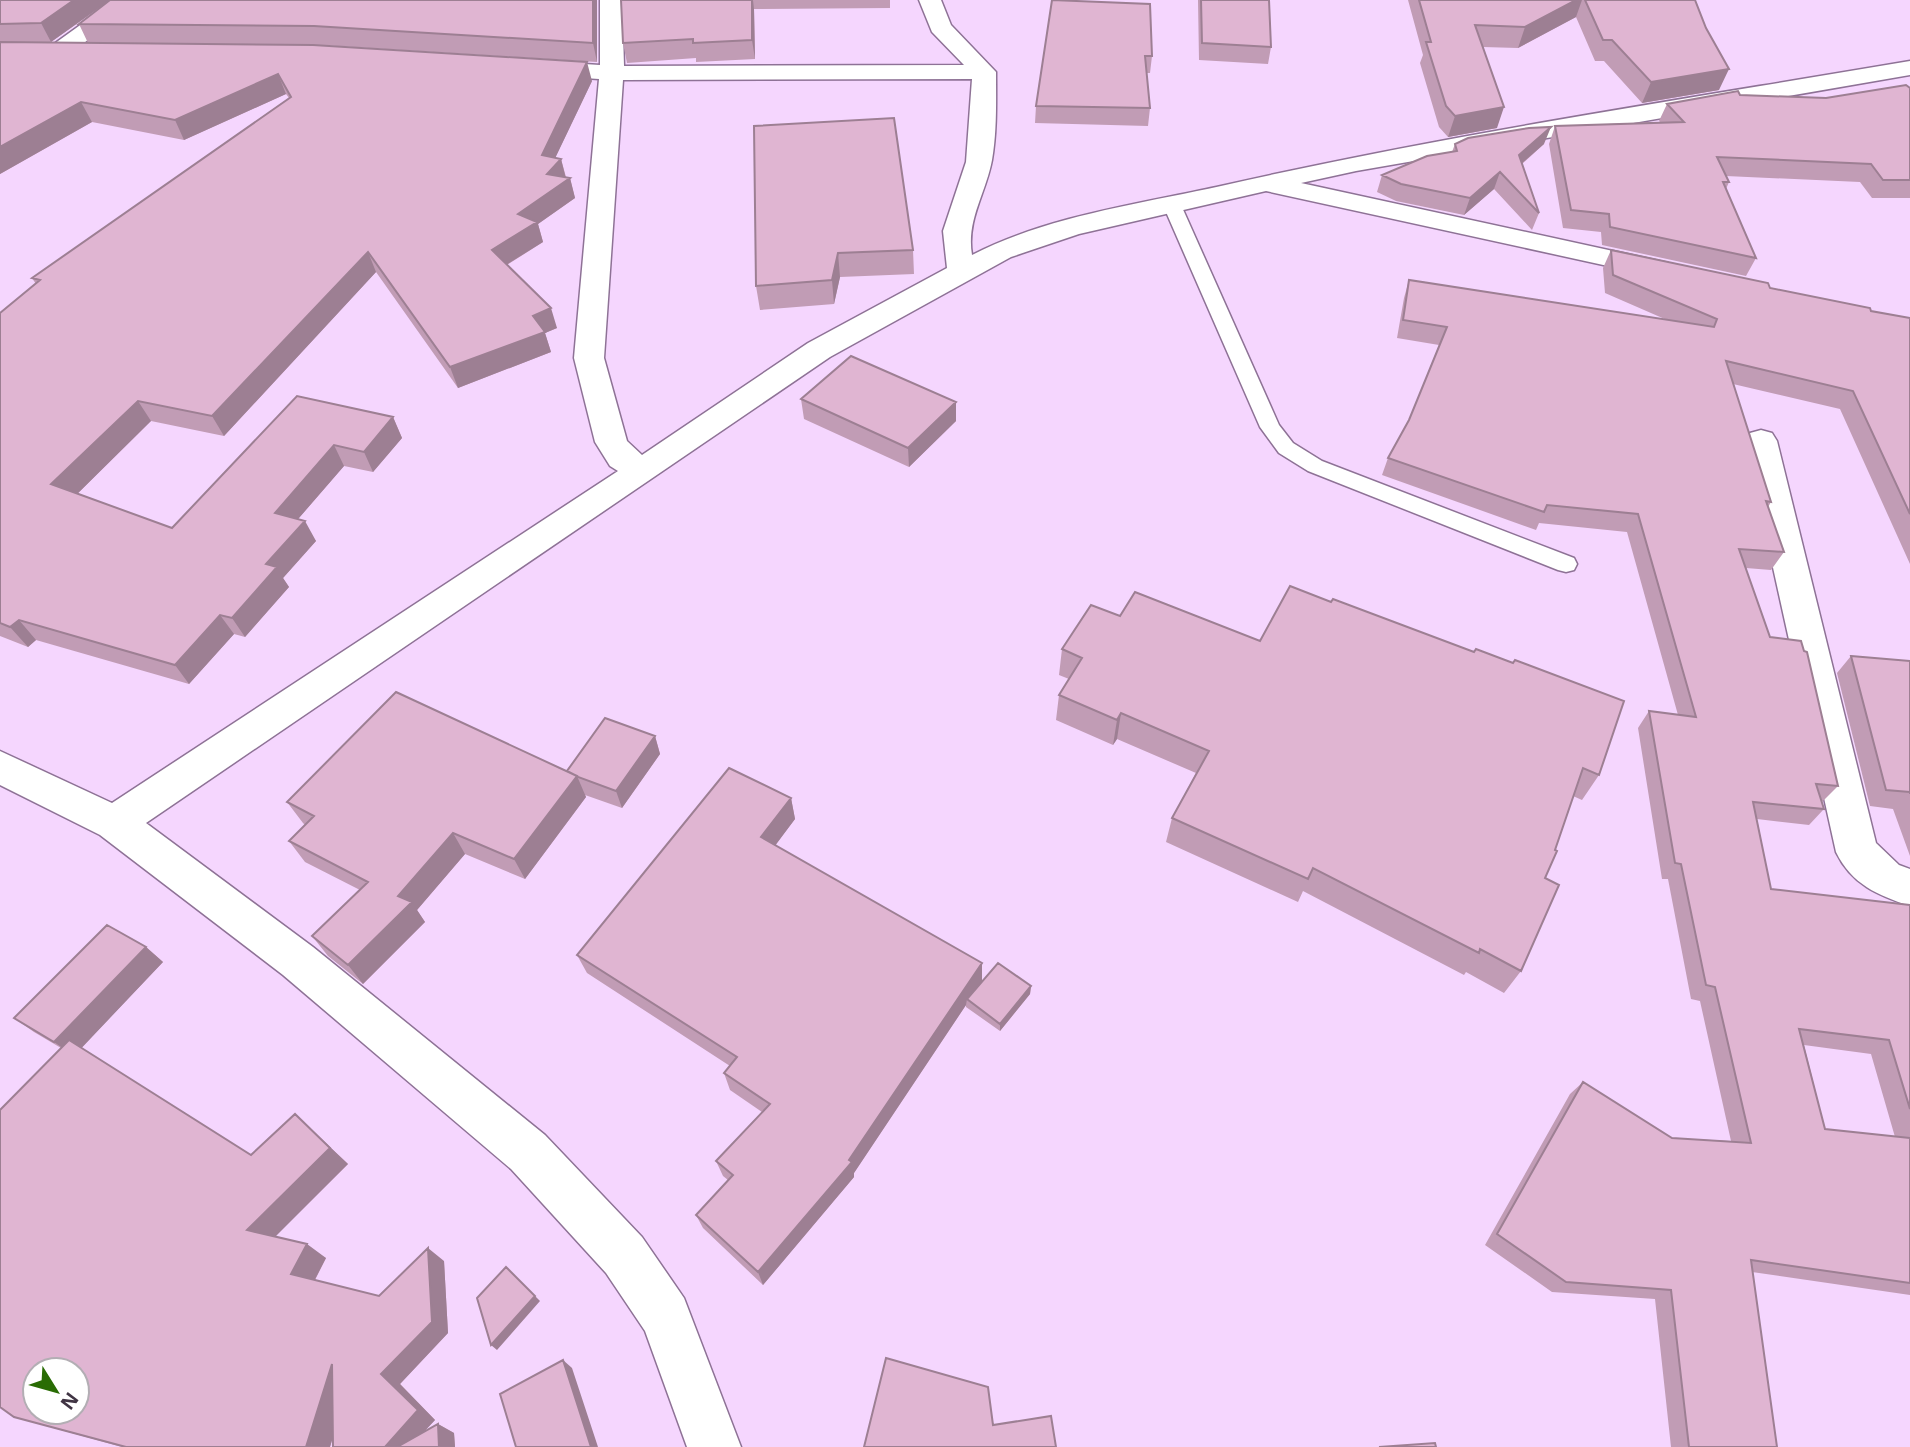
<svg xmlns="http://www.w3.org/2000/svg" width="1910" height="1447" font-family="'Noto Sans',sans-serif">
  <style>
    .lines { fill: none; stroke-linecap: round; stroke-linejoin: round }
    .lane-casing { stroke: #8e7296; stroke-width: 3 }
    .street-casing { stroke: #8e7296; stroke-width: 3 }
    .lane { fill: #fff; fill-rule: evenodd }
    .street { fill: #fff; fill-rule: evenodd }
    .wall { fill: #c19cb5; fill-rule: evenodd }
    .shaded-wall { fill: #9d7f93 }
    .building { fill: #e0b5d2; stroke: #9d7f93; stroke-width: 2; fill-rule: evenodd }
  </style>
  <rect width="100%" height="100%" fill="#f5d6fe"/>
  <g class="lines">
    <defs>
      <path id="lane" d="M1172 200 1181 205 1279 425 1293 443 1322 461 1574 558 1577 564 1574 570 1566 572 1558 570 1308 471 1279 453 1260 427 1163 205Z"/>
      <path id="street" d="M115 0H140L63 59H47L43 54 47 49Z
        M600 0H622L624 66 964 65 932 32 919 0H941L951 25 996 72C996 101 997 131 992 160 986 193 966 220 972 255 1048 216 1139 204 1221 186 1449 134 1680 100 1910 61V75L1356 171 1301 183 1668 263 1672 269 1668 275 1658 277 1266 191 1079 234 1011 257 830 357 146 823 313 947 545 1135 642 1237 684 1298 741 1447H687L645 1331 606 1273 511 1169 283 975 100 835 0 785V751L112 803 618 471 610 466 595 442 574 358 599 79 538 75 530 73 526 68 530 63 538 61 600 65ZM972 79 966 162 943 231 947 268 808 343 642 455 627 441 604 358 623 80Z
        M1761 430 1772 433 1777 441 1876 843 1899 865 1910 869V906C1878 895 1852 885 1836 852L1745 441 1750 433Z"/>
    </defs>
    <use href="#lane" class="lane-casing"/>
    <use href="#street" class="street-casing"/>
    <use href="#lane" class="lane"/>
    <use href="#street" class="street"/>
  </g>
  <path class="wall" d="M0 0H597V62L321 45 592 81 555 158 561 159 566 177 570 178 575 198 538 224 543 242 507 265 557 328 545 333 551 352 458 388 376 272 224 436 151 421 77 494 172 528 297 396 393 417 402 438 373 472 344 466 298 519 316 541 283 578 289 587 245 637 234 634 189 684 36 640 28 647 0 636V313L36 284 32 278 289 98 286 94 184 140 92 122 0 174ZM109 1 79 24 88 43 51 42Z
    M621 0H890V8L754 9 755 59 696 62V58L627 63 623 43Z
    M1198 0H1269L1271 47 1268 64 1199 60Z
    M1408 0H1695L1719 90 1642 103 1604 61H1595L1576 17 1518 48 1483 47 1497 128 1448 137 1439 127 1420 63 1423 55Z
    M1150 4 1152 56 1150 73H1146L1150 108 1148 126 1035 123 1036 106Z
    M1910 88V198H1872L1860 182 1726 176 1729 182 1726 189 1756 258 1746 276 1602 245 1601 232 1563 228 1549 144 1555 126 1660 122 1659 121 1667 104 1740 95 1826 98Z
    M894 118 913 250 914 274 840 277 834 304 760 310 756 286Z
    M1455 144H1544L1522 164 1539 213 1532 230 1494 189 1464 215 1396 201 1377 192 1382 175 1452 152Z
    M1611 250 1770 288 1871 311 1910 318V564L1840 409 1733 384 1771 502 1768 507 1784 552 1771 570 1746 568 1770 637 1838 786 1822 802 1824 809 1809 825 1757 819 1771 889 1910 905V1295L1752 1272 1777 1447H1671L1655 1299 1552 1292 1485 1245 1570 1094 1583 1082 1672 1138 1731 1141 1700 1001 1691 999 1668 879H1662L1638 728 1649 711 1678 715 1627 532 1539 523 1536 530 1382 475 1388 458 1409 420 1439 345 1397 338 1404 298 1409 280 1667 320 1605 293 1603 268ZM1804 1045 1871 1054 1895 1137 1825 1129Z
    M801 399 956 421 909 467 804 419Z
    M1331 602 1474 652 1513 663 1515 660 1599 775 1582 800 1573 796 1545 878 1521 971 1504 993 1466 972 1464 975 1303 891 1298 902 1166 842 1172 818 1196 773 1117 739 1113 745 1056 720 1059 695 1069 679 1059 675 1062 649 1120 616 1260 641Z
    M1851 656 1910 661V856L1893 809 1870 806 1837 673Z
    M655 736 660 754 622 808 585 795 586 797 525 879 465 854 417 910 425 922 363 984 328 956 312 936 360 890 305 862 289 841 305 825 303 823 287 802 567 771Z
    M791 798 795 819 775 845 982 982 1031 986 1030 994 1000 1031 966 1007V1005L854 1173V1177L763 1285 703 1228 696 1215 728 1180 723 1176 716 1161 762 1112 730 1090 724 1073 730 1066 587 973 577 955Z
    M146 947 163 962 81 1048 251 1155 295 1114 348 1164 275 1236 326 1258 315 1280 379 1296 444 1261 448 1333 400 1384 435 1420 423 1432 438 1424 454 1433 455 1447H333V1436L330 1447H122L14 1417 61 1048 34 1032 14 1018Z"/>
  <path class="shaded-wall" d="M74 0H110L51 42 41 23Z
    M593 0H597V62L593 43Z
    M752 0H753L754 9 755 59 752 40Z
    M1576 0H1582L1576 17 1518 48 1525 27Z
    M587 62 592 81 549 171 561 159 566 179 570 178 575 198 538 224 543 242 498 270 492 250 518 214 542 155Z
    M1729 69 1719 90 1642 103 1651 82Z
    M278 74 286 94 184 140 175 120Z
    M81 102 92 122 0 174V147Z
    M1504 107 1497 128 1448 137 1455 116Z
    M1551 127 1544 144 1512 172 1519 155Z
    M1500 172 1494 189 1464 215 1470 198Z
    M368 252 376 272 224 436 212 416Z
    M838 253 840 277 834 304 832 280Z
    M551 308 557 328 545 333 551 352 458 388 450 367 533 316Z
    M138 401 151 421 66 505 51 484Z
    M956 402V421L909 467 908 448Z
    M393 417 402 438 373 472 364 452Z
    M334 445 344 466 286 533 275 513Z
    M305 521 316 541 283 578 289 587 245 637 232 618 266 564Z
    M220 615 234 634 189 684 175 665Z
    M19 620 36 640 28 647 10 627Z
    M1121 713 1117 739 1113 745 1117 720Z
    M655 736 660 754 622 808 616 791Z
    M577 776 586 797 525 879 514 859Z
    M791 798 795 819 766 858 761 837Z
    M453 833 465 854 417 910 425 922 363 984 348 965 398 896Z
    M146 947 163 962 74 1056 54 1042Z
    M982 963V982L967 999 966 1005 854 1173V1177L763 1285 758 1272 849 1160Z
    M1031 986 1030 994 1000 1031V1024Z
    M295 1114 348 1164 268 1244 247 1230Z
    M307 1244 326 1258 311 1287 291 1274Z
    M428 1248 444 1261 448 1333 400 1384 435 1420 410 1447H385L381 1374Z
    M506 1267 540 1301 497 1350 491 1345Z
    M563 1360 572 1368 598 1447H591Z
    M332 1364 352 1374 330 1447H306Z
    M438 1424 454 1433 455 1447H439Z"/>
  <path class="building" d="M0 0H74L41 23 0 24Z
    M110 0H593V43L314 26 79 24Z
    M621 0H752V40L693 43V39L623 43Z
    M1052 0 1150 4 1152 56H1145L1150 108 1036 106Z
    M1201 0H1269L1271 47 1202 43Z
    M1419 0H1576L1525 27 1475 25 1504 107 1455 116 1446 106 1426 42H1431Z
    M1585 0H1695L1706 28 1729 69 1651 82 1612 40H1603Z
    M0 42 313 45 587 62 542 155 561 159 547 174 570 178 518 214 537 222 492 250 551 308 533 316 545 332 450 367 368 252 212 416 138 401 51 484 172 528 297 396 393 417 364 452 334 445 275 513 305 521 266 564 277 567 232 618 220 615 175 665 19 620 10 627 0 623V313L40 280 32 278 291 97 278 74 175 120 81 102 0 147Z
    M1906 85 1910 88V180H1883L1871 164 1717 157 1729 182H1723L1756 258 1610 227 1609 214 1571 210 1555 126 1684 122 1667 104 1738 91 1740 95 1826 98Z
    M894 118 913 250 838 253 832 280 756 286 754 126Z
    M1551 127 1519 155 1539 213 1500 172 1470 198 1401 184 1382 175 1427 156 1457 151 1455 144 1468 138 1529 128Z
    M1611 250 1768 283 1770 288 1870 308 1871 311 1910 318V514L1853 391 1726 361 1771 502 1766 501 1784 552 1739 549 1770 637 1801 641 1804 651 1807 652 1838 786 1816 784 1824 809 1753 802 1771 889 1910 905V1109L1889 1040 1799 1029 1825 1129 1910 1138V1283L1751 1260 1777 1447H1689L1671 1290 1566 1282 1497 1234 1583 1082 1672 1138 1751 1143 1715 987 1706 985 1681 864 1675 863 1649 711 1696 717 1638 514 1547 505 1544 512 1388 458 1409 420 1447 327 1403 320 1409 280 1714 327 1717 319 1613 275Z
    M851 356 956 402 908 448 801 399Z
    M1290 586 1331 602 1333 599 1474 652 1476 649 1513 663 1515 660 1624 701 1599 775 1583 768 1555 850 1557 851 1545 878 1559 885 1521 971 1480 949 1479 953 1313 868 1308 879 1172 818 1209 751 1121 713 1117 720 1059 695 1082 658 1062 649 1091 605 1120 616 1135 592 1260 641Z
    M1851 656 1910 661V794V792L1886 790Z
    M396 692 577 776 514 859 453 833 398 896 412 902 348 965 312 936 368 882 289 841 314 816 287 802Z
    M605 718 655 736 616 791 578 777 577 776 567 771Z
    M729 768 791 798 761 837 982 963 849 1160 852 1162 758 1272 696 1215 733 1175 716 1161 770 1104 724 1073 737 1057 577 955Z
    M107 925 146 947 54 1042 14 1018Z
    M998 963 1031 986 1000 1024 967 999Z
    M69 1040 251 1155 295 1114 330 1148 247 1230 307 1244 291 1274 379 1296 428 1248 432 1322 381 1374 418 1410 385 1447H333L332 1364 306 1447H126L14 1417 0 1407V1110ZM35 1370H77V1412H35Z
    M506 1267 535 1296 491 1345 477 1298Z
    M886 1358 988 1387 993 1425 1051 1416 1056 1447H864Z
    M563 1360 591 1447H516L500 1394Z
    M438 1424 439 1447H397Z
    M1435 1443 1436 1447H1379Z"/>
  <g transform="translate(56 1391) rotate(127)"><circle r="33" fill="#ffffff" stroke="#b3aeb4" stroke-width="2"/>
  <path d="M0-5L12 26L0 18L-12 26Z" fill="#296c04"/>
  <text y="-10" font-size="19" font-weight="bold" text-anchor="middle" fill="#403443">N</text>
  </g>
</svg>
